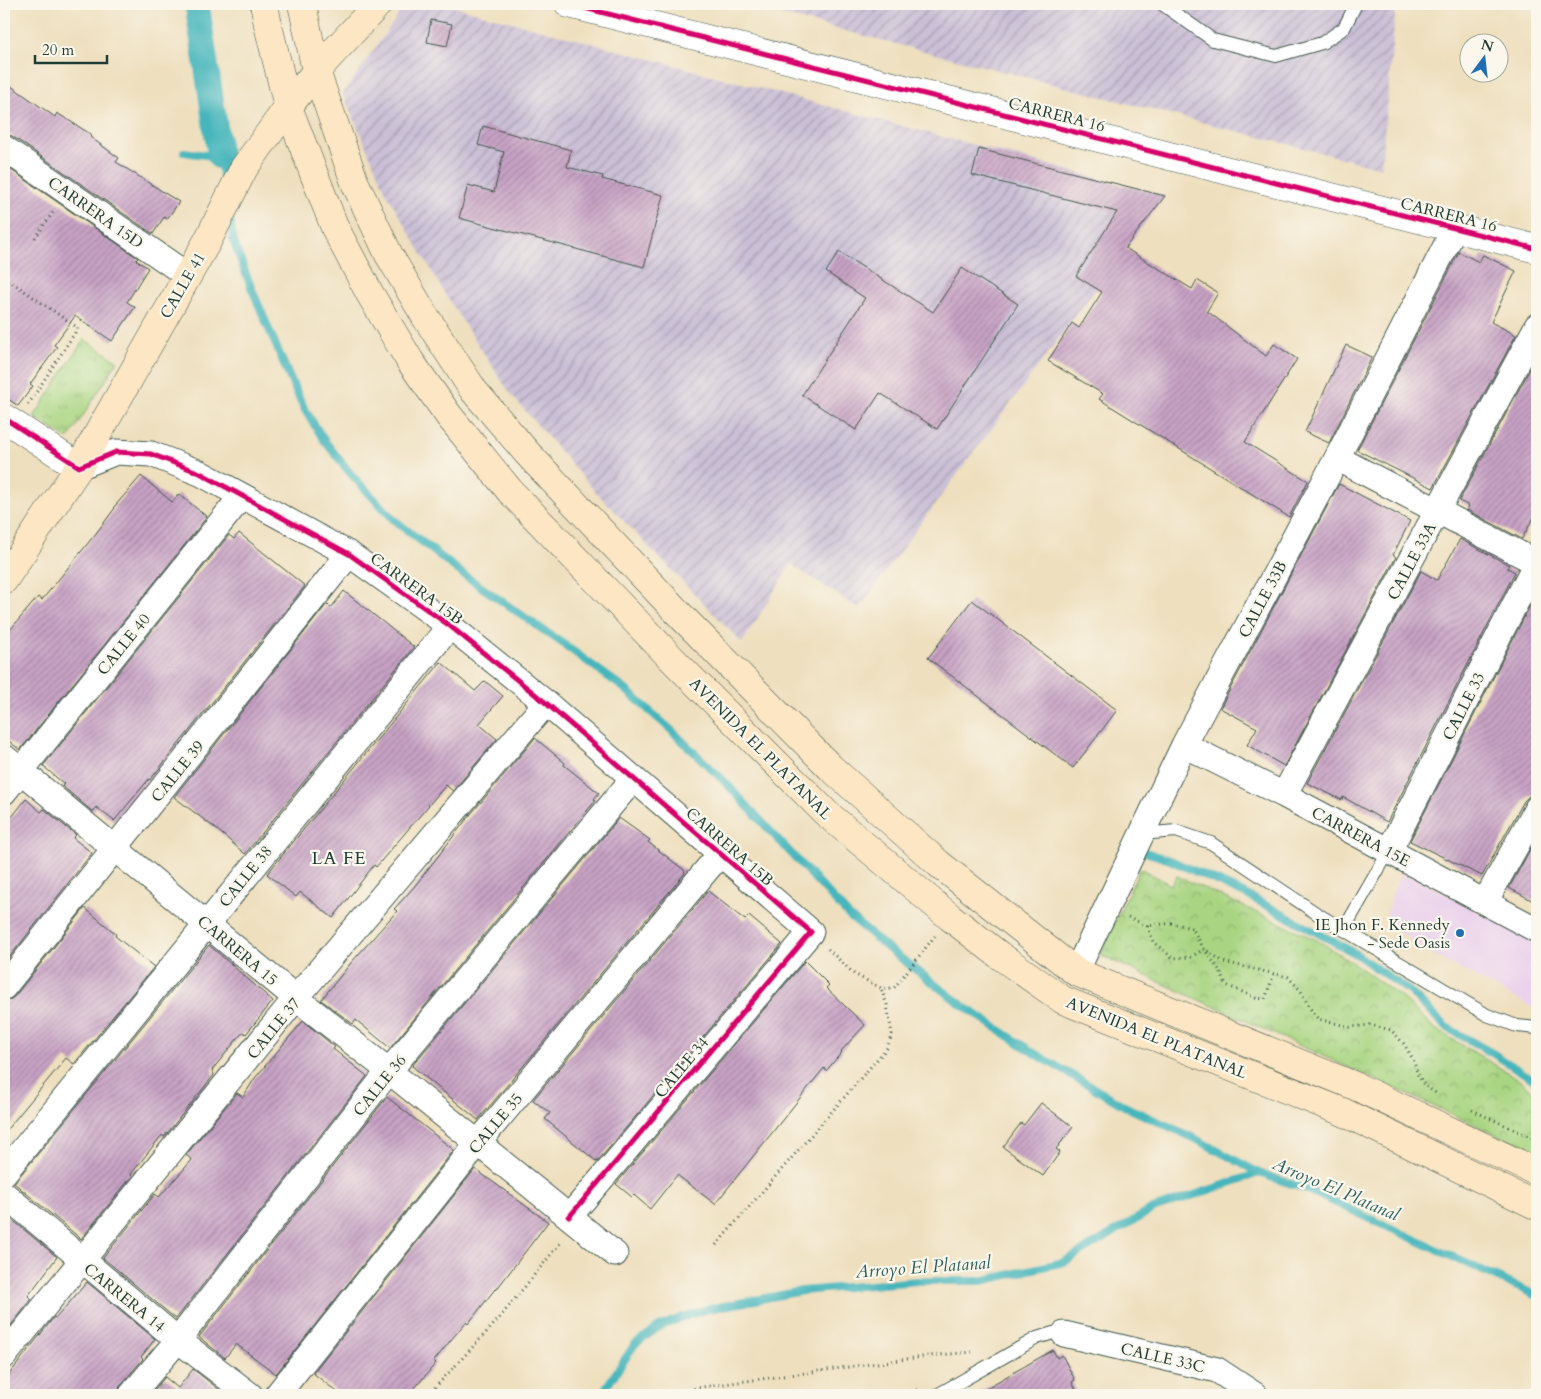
<svg xmlns="http://www.w3.org/2000/svg" width="1541" height="1399" font-family="Cardo,serif">
  <style>
    .built { fill: #ead1ec }
    .industrial { fill: url(#industrial-furrows) }
    .grass { fill: url(#grass-tufts); stroke: #64895b }
    .park { fill: url(#park-crowns); stroke: #64895b }
    .lines { fill: none; stroke-linecap: round; stroke-linejoin: round }
    .stream { stroke: #46b6bc; stroke-width: 8 }
    .canal { stroke: #46b6bc; stroke-width: 25 }
    .building { fill: url(#building-hatch) }
    .service-casing { stroke: #3e5549; stroke-width: 14 }
    .minor-casing { stroke: #3e5549; stroke-width: 27 }
    .tertiary-casing { stroke: #3e5549; stroke-width: 29 }
    .secondary-casing { stroke: #3e5549; stroke-width: 29 }
    .path { stroke: #3e5549; stroke-width: 3; stroke-dasharray: 1 4; stroke-linecap: butt }
    .service { stroke: #fff; stroke-width: 12 }
    .minor { stroke: #fff; stroke-width: 25 }
    .tertiary { stroke: #fff; stroke-width: 28 }
    .secondary { stroke: #fce6c4; stroke-width: 28 }
    .cycleway-casing { stroke: #fbf7ec; stroke-width: 8 }
    .cycleway { stroke: #d6006c; stroke-width: 5 }
    .poi-dot { fill: #1f6fb2; stroke: #fbf7ec; stroke-width: 2 }
    .labels { text-anchor: middle; stroke-width: 4.5; stroke-linejoin: round; paint-order: stroke }
    .street-label { font-size: 16px; fill: #1f3d34; stroke: #fbf7ec }
    .poi-label { font-size: 16px; fill: #1f3d34; stroke: #fbf7ec; text-anchor: end }
    .neighbourhood-label { font-size: 18px; letter-spacing: 1px; fill: #1f3d34; stroke: #fbf7ec }
    .water-label { font-size: 18px; font-style: italic; fill: #2b615d; stroke: #fbf7ec }
  </style>
  <defs>
    <pattern id="industrial-furrows" width="10" height="10" patternUnits="userSpaceOnUse" patternTransform="scale(1.25)"><rect width="10" height="10" fill="#cabfd6"/><path d="M-1 1l2-2M0 10L10 0M9 11l2-2" fill="none" stroke="#a39cae"/></pattern>
    <pattern id="grass-tufts" width="24" height="20" patternUnits="userSpaceOnUse" patternTransform="scale(1.25)"><rect width="24" height="20" fill="#a9d582"/><path d="M3 7l-1-3M5 7V3M7 7l1-3M15 17l-1-3M17 17v-4M19 17l1-3" fill="none" stroke="#89ae6b"/></pattern>
    <pattern id="park-crowns" width="20" height="18" patternUnits="userSpaceOnUse" patternTransform="scale(1.25)"><rect width="20" height="18" fill="#a9d582"/><path d="M2 6a3 3 0 1 1 6 0M12 15a3 3 0 1 1 6 0" fill="none" stroke="#89ae6b"/></pattern>
    <pattern id="building-hatch" width="6" height="6" patternUnits="userSpaceOnUse" patternTransform="scale(1.25)"><rect width="6" height="6" fill="#c8a2c5"/><path d="M-1 1l2-2M0 6l6-6M5 7l2-2" fill="none" stroke="#a285a1"/></pattern>
  </defs>
  <rect width="100%" height="100%" fill="#fbf7ec"/>
  <filter id="ink" filterUnits="userSpaceOnUse"><feTurbulence type="fractalNoise" baseFrequency=".02" numOctaves="2"/><feDisplacementMap in="SourceGraphic" scale="10" xChannelSelector="R" yChannelSelector="G"/><feConvolveMatrix kernelMatrix="1 2 1 2 8 2 1 2 1" color-interpolation-filters="sRGB"/></filter>
  <filter id="wash" filterUnits="userSpaceOnUse"><feTurbulence type="fractalNoise" baseFrequency=".0096" numOctaves="4" result="noise"/><feDisplacementMap in="SourceGraphic" scale="20" xChannelSelector="R" yChannelSelector="G"/><feGaussianBlur stdDeviation="1.12" result="paint"/><feColorMatrix in="noise" values="0 0 0 0 0 0 0 0 0 0 0 0 0 0 0 0 0 1.4 0 .05"/><feComposite in="paint" operator="in"/></filter>
  <g filter="url(#wash)">
    <rect width="100%" height="100%" fill="#eedfbe"/>
    <path class="built" d="M1403 871 1537 944V1010L1437 957 1386 923 1390 898Z"/>
    <path class="industrial" d="M406 4H444L1165 196 909 539 859 609 791 564 742 643 592 488 509 392 445 294 387 194 343 94Z
      M739 4H1396L1381 168Z"/>
    <path class="grass" d="M84 339 118 361 68 439 34 417Z"/>
    <path class="park" d="M1140 868 1171 885 1177 876 1317 940 1355 964 1402 998 1434 1028 1515 1077 1537 1094V1153L1100 955Z"/>
    <g class="lines">
      <path class="stream" d="M184 152 220 157 225 188
        M230 217 233 240 251 287 289 376 305 410 324 440 350 473 393 519 464 575 562 643 625 689 670 729 725 782 850 917 890 950 962 1005 1034 1053 1126 1107 1194 1138 1259 1173 1306 1189 1537 1296
        M1139 850 1170 860 1243 893 1353 952 1409 991 1446 1027 1494 1054 1537 1082
        M601 1395 635 1344 659 1327 683 1317 708 1309 802 1291 918 1281H981L1064 1262 1153 1209 1259 1173"/>
      <path class="canal" d="M197 4 220 157"/>
    </g>
    <g id="blocks">
      <path class="building" d="M431 20 452 24 447 46 427 42Z
        M4 81 55 117 57 113 92 135 90 137 119 158 116 162 179 202 167 219 164 217 153 234 12 136 4 134Z
        M483 126 571 150 567 167 603 176 602 179 663 195 644 267 459 218 468 185 494 192 504 152 478 145Z
        M979 149 1165 196 1125 248 1192 289 1197 280 1218 293 1207 311 1266 356 1274 344 1297 359 1245 442 1308 481 1289 517 1099 399 1103 394 1048 361 1072 323 1079 328 1102 292 1076 276 1117 212 972 175Z
        M4 165 138 258 136 260 148 268 127 302 135 307 112 341 75 316 54 345 57 347 30 384 33 386 18 406 4 396Z
        M839 252 933 312 962 268 1018 304 937 429 880 393 856 430 802 395 865 298 826 272Z
        M1459 252 1479 262 1483 255 1516 271 1491 322 1516 335 1433 488 1357 450Z
        M1346 345 1372 357 1329 443 1305 432Z
        M1537 356V511L1522 539 1467 510 1469 506 1459 501Z
        M141 476 172 502 179 494 207 517 20 750 4 737V637L38 597 42 600 97 532 115 508 114 507Z
        M1339 484 1410 521 1393 555 1396 557 1284 766 1247 745 1257 728 1220 708Z
        M239 533 305 586 150 780 149 779 114 821 96 807 93 812 62 786 64 784 43 766 229 535 234 539Z
        M1460 539 1509 565 1507 568 1515 572 1387 822 1343 797 1342 800 1307 783 1421 571 1437 580Z
        M344 591 414 647 245 854 215 828 174 797 327 604 331 608Z
        M1537 592V794L1530 795 1524 801 1482 876 1410 841Z
        M972 600 1117 710 1073 768 928 658Z
        M441 662 475 691 485 681 503 696 479 724 497 739 453 791 446 785 376 867 374 865 333 918 300 892 296 897 267 874Z
        M535 738 565 763 564 765 599 793 594 799 596 800 390 1048 356 1020 353 1024 321 1000 350 964 397 911 394 909 414 887 470 815Z
        M26 799 41 812 44 809 76 835 73 838 92 853 4 964V827Z
        M619 818 650 840 648 842 684 870 685 873 478 1120 412 1066Z
        M1537 837V903L1509 888Z
        M708 891 745 920 749 916 782 944 597 1162 545 1119 550 1113 533 1100Z
        M85 908 116 934 115 936 154 967 74 1064 66 1058 4 1133V1001L10 1000 15 996Z
        M209 945 273 1001 246 1034 243 1032 212 1070 214 1075 164 1137 162 1135 131 1174 132 1176 81 1239 14 1183Z
        M805 961 829 985 826 988 865 1025 841 1051 842 1052 826 1071 824 1068 715 1204 677 1175 650 1209 634 1195 632 1197 616 1184Z
        M303 1021 335 1047 333 1049 367 1076 176 1319 103 1258 155 1194 159 1197 192 1160 186 1155 237 1093 243 1097 255 1078Z
        M387 1097 454 1150 276 1374 236 1344 225 1358 199 1337Z
        M1041 1103 1073 1127 1056 1149 1060 1152 1043 1176 1003 1147 1021 1123 1024 1125Z
        M475 1169 548 1222 496 1290 495 1289 468 1324 466 1322 450 1341 434 1361 436 1363 409 1395H341L313 1373Z
        M4 1213 57 1257 28 1296 32 1299 8 1329 4 1326Z
        M87 1282 155 1339 141 1357 143 1359 120 1386 117 1395H4V1381L54 1317 56 1318Z
        M1053 1350 1057 1358 1062 1355 1075 1380 1072 1382 1079 1395H974Z
        M193 1369 226 1395H150L165 1377 178 1388Z"/>
    </g>
  </g>
  <g filter="url(#ink)">
    <use href="#blocks" fill-opacity="0" stroke="#3e5549" stroke-width="1"/>
    <g class="lines">
      <defs>
        <path id="service" d="M1162 4 1213 40 1276 56 1322 43 1344 28 1356 4
          M1141 834 1176 831 1211 843 1319 915 1487 1015 1517 1026 1537 1028
          M1344 929 1389 851
          M937 1395 1037 1338 1053 1333 1064 1334"/>
        <path id="minor" d="M4 148 188 276
          M1337 458 1537 563
          M79 467 116 452 151 454 200 473 349 554 450 626 546 703 811 932 569 1217
          M1184 745 1284 795 1537 930
          M4 757 296 998 389 1071 615 1254
          M4 792 242 496
          M1284 795 1537 326
          M1389 851 1537 561
          M1485 902 1537 808
          M1076 972 1184 745 1337 458 1455 228
          M4 987 349 554
          M4 1173 450 626
          M4 1194 178 1340 250 1395
          M1064 1334 1217 1370 1255 1395
          M4 1356 296 998 546 703
          M131 1395 178 1340 389 1071 633 779
          M277 1395 477 1144 720 854"/>
        <path id="tertiary" d="M569 4 1537 249
          M4 418 79 467"/>
        <path id="secondary" d="M264 4 268 25 288 107 335 228 370 294 410 361 449 416 510 491 679 666 826 813 950 917 999 955 1063 1000 1343 1112 1537 1206
          M302 4 316 71 355 183 389 255 425 316 474 391 528 454 683 618 830 767 939 864 1076 972 1355 1086 1537 1172
          M4 580 79 467 208 240 244 168 288 107 316 71 378 4"/>
      </defs>
      <use href="#service" class="service-casing"/>
      <use href="#minor" class="minor-casing"/>
      <use href="#tertiary" class="tertiary-casing"/>
      <use href="#secondary" class="secondary-casing"/>
      <path class="path" d="M35 238 54 211
        M4 277 78 328 28 405
        M1128 917 1148 926 1171 923 1192 928 1204 949 1224 962 1288 977 1301 991 1309 1007 1318 1019 1350 1027 1370 1025 1391 1030 1404 1044 1413 1059 1418 1075 1424 1085 1437 1094
        M1148 926 1153 942 1173 958 1191 957 1204 949 1220 971 1226 985 1256 998 1265 999 1274 974
        M828 949 854 974 881 988H894L935 936
        M1472 1110 1537 1140
        M716 1245 887 1048 892 1034 887 1005 881 988
        M428 1395 496 1322 562 1241
        M687 1395 689 1391 695 1388 929 1356 972 1352
        M908 1395 920 1388"/>
      <use href="#service" class="service"/>
      <use href="#minor" class="minor"/>
      <use href="#tertiary" class="tertiary"/>
      <use href="#secondary" class="secondary"/>
      <defs>
        <path id="cycleway" d="M569 4 1537 249
          M4 418 79 467 116 452 151 454 200 473 349 554 450 626 546 703 811 932 569 1217"/>
      </defs>
      <use href="#cycleway" class="cycleway-casing"/>
      <use href="#cycleway" class="cycleway"/>
    </g>
  </g>
  <circle class="poi-dot" cx="1460" cy="933" r="5"/>
  <g class="labels">
    <g class="street-label">
      <text transform="translate(1057 114) rotate(14)" y="6">CARRERA 16</text>
      <text transform="translate(96 212) rotate(35)" y="6">CARRERA 15D</text>
      <text transform="translate(1449 214) rotate(14)" y="6">CARRERA 16</text>
      <text transform="translate(182 285) rotate(-60)" y="6">CALLE 41</text>
      <text transform="translate(1411 561) rotate(-62)" y="6">CALLE 33A</text>
      <text transform="translate(417 588) rotate(36)" y="6">CARRERA 15B</text>
      <text transform="translate(1262 599) rotate(-62)" y="6">CALLE 33B</text>
      <text transform="translate(123 644) rotate(-51)" y="6">CALLE 40</text>
      <text transform="translate(1463 706) rotate(-63)" y="6">CALLE 33</text>
      <text transform="translate(761 748) rotate(45)" y="6">AVENIDA EL PLATANAL</text>
      <text transform="translate(177 771) rotate(-51)" y="6">CALLE 39</text>
      <text transform="translate(1361 836) rotate(28)" y="6">CARRERA 15E</text>
      <text transform="translate(730 846) rotate(41)" y="6">CARRERA 15B</text>
      <text transform="translate(245 876) rotate(-51)" y="6">CALLE 38</text>
      <text transform="translate(238 950) rotate(40)" y="6">CARRERA 15</text>
      <text transform="translate(273 1028) rotate(-51)" y="6">CALLE 37</text>
      <text transform="translate(1157 1037) rotate(22)" y="6">AVENIDA EL PLATANAL</text>
      <text transform="translate(681 1067) rotate(-50)" y="6">CALLE 34</text>
      <text transform="translate(379 1085) rotate(-51)" y="6">CALLE 36</text>
      <text transform="translate(495 1123) rotate(-50)" y="6">CALLE 35</text>
      <text transform="translate(125 1297) rotate(39)" y="6">CARRERA 14</text>
      <text transform="translate(1163 1357) rotate(13)" y="6">CALLE 33C</text>
    </g>
    <g class="poi-label">
      <text x="1450" y="930">IE Jhon F. Kennedy<tspan x="1450" dy="18">- Sede Oasis</tspan></text>
    </g>
    <g class="neighbourhood-label">
      <text x="339" y="864">LA FE</text>
    </g>
    <g class="water-label">
      <text transform="translate(1336 1189) rotate(23)" y="6">Arroyo El Platanal</text>
      <text transform="translate(923 1267) rotate(-4)" y="6">Arroyo El Platanal</text>
    </g>
  </g>
  <rect width="1541" height="1399" fill="none" stroke="#fbf7ec" stroke-width="20"/>
  <g transform="translate(1484 58) rotate(15)"><circle r="24" fill="#fbf7ec" stroke="#a3ada2"/>
  <path d="M0-4L9 19L0 12L-9 19Z" fill="#1f6fb2"/>
  <text y="-8" font-size="14" font-weight="bold" text-anchor="middle" fill="#1f3d34">N</text>
  </g>
  <path d="M35 55v8h72v-8" fill="none" stroke="#1f3d34" stroke-width="2.5"/>
  <text x="42" y="55" font-size="15" fill="#1f3d34" stroke="#fbf7ec" stroke-width="4" paint-order="stroke">20 m</text>
</svg>
